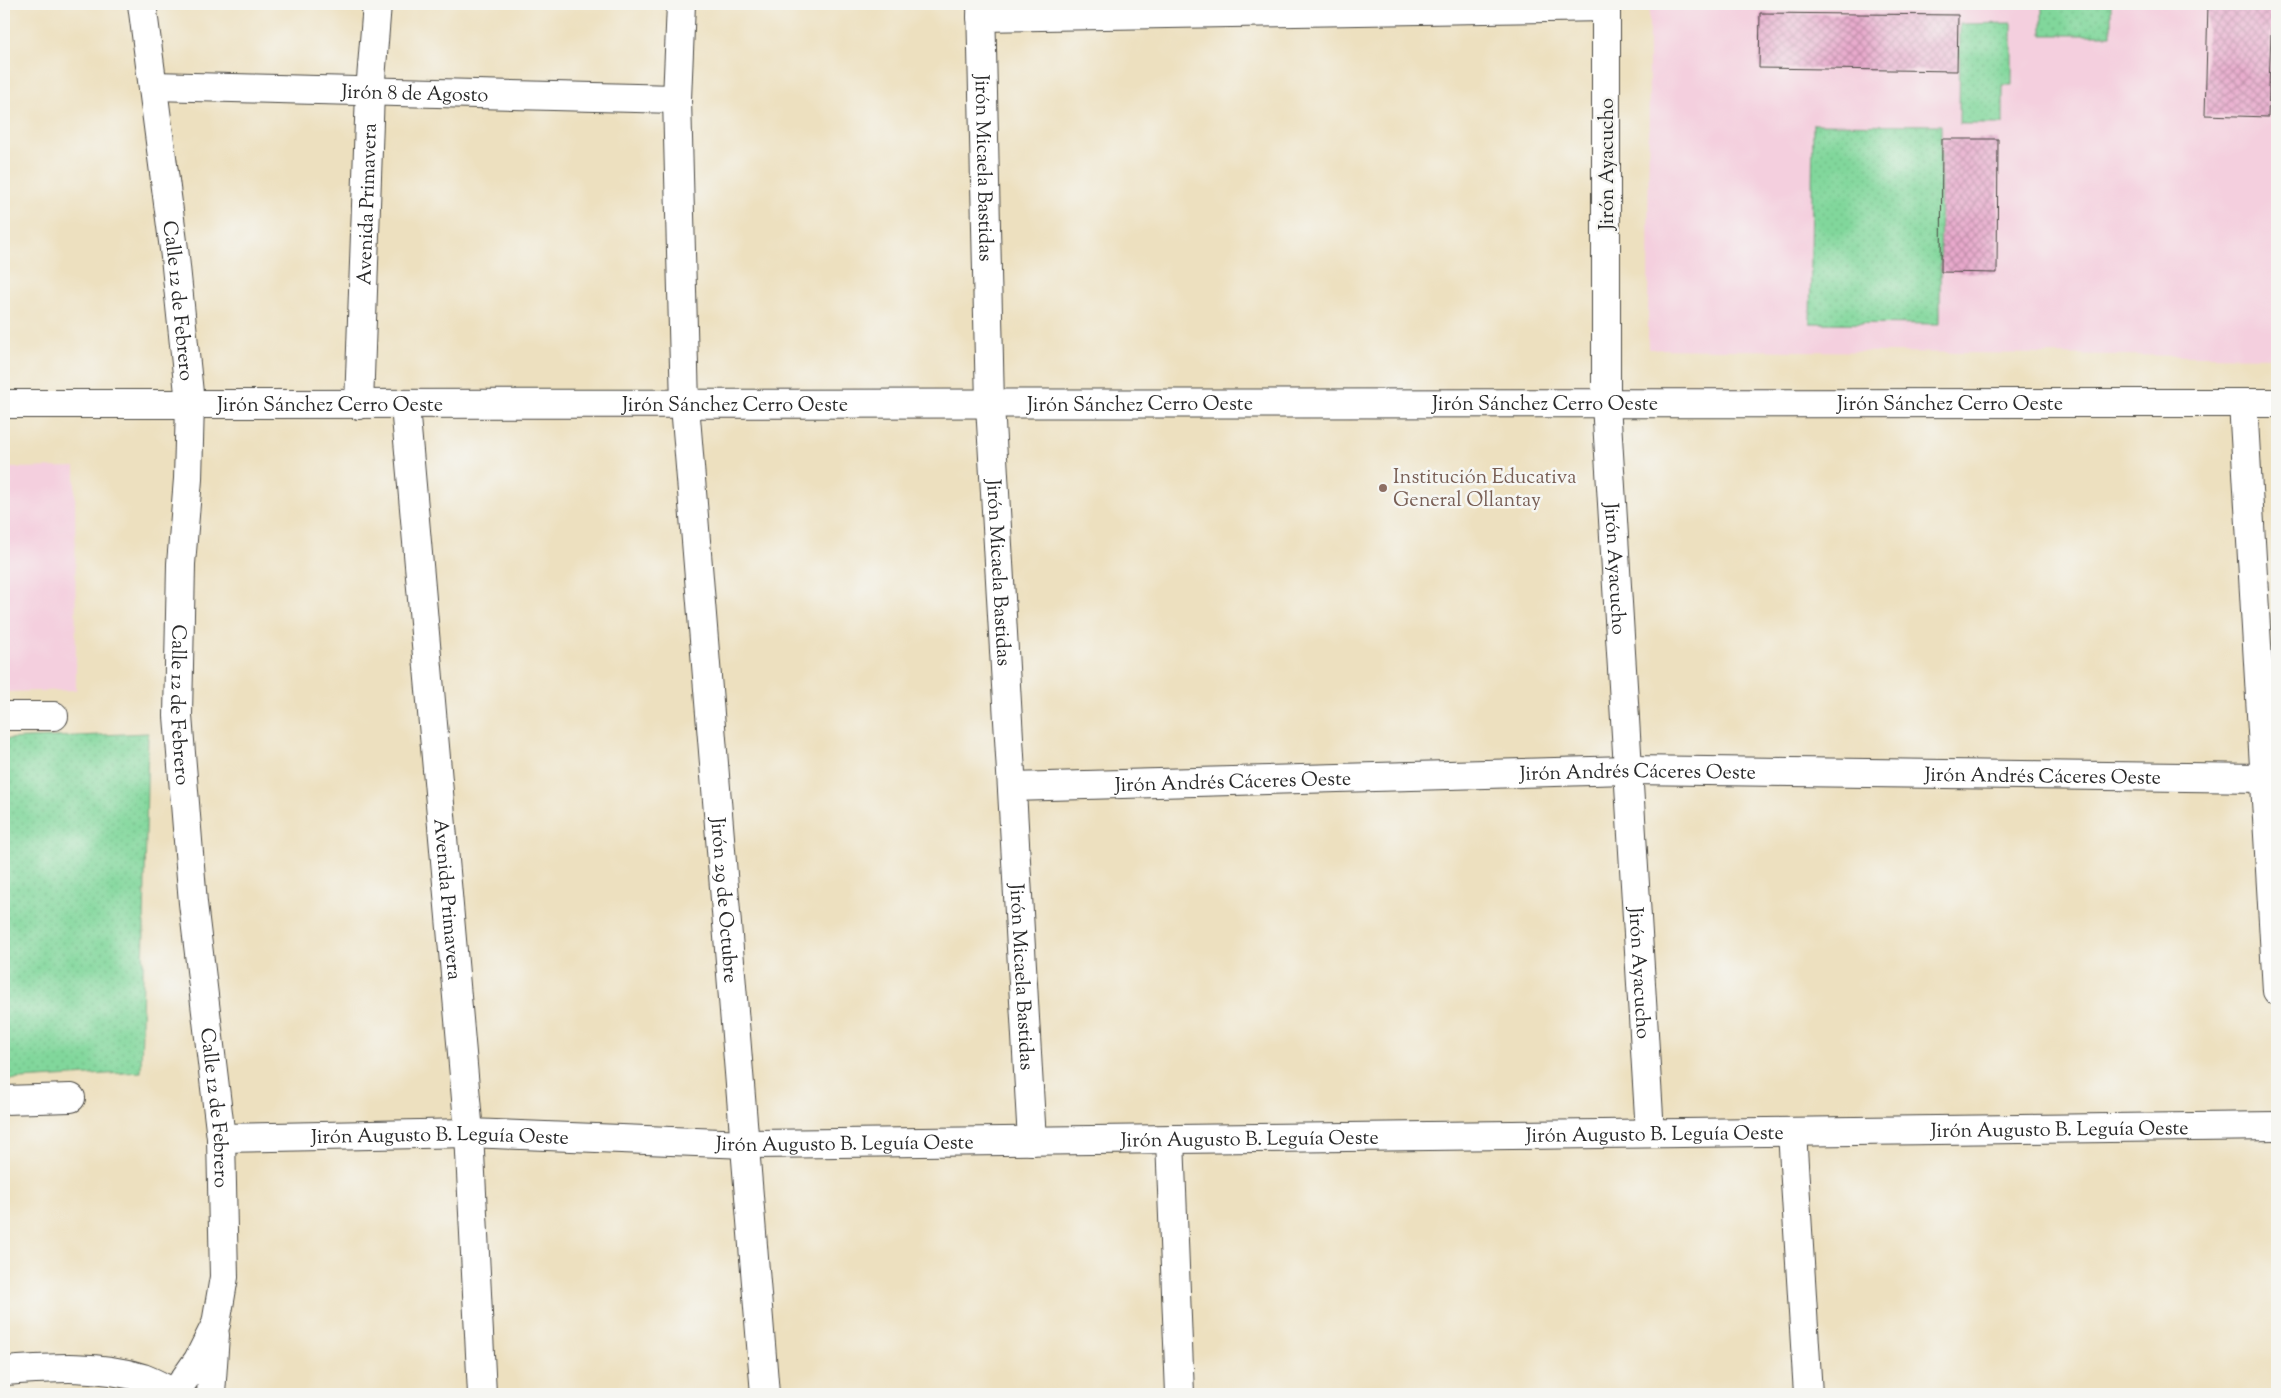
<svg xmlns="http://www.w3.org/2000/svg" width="2281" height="1398" font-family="'Sorts Mill Goudy',serif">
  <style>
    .built { fill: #f4cfde }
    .green { fill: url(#green-dots); stroke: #568163 }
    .building { fill: url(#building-cross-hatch) }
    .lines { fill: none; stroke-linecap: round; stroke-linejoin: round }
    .minor-casing { stroke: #484641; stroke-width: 30 }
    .minor { stroke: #fff; stroke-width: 28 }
    .education-dot { fill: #8d6e63; stroke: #f6f6f2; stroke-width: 2 }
    .labels { text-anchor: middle; stroke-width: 5; stroke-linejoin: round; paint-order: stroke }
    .street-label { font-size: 20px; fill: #2b2b2b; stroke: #f6f6f2 }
    .education-label { font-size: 20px; fill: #785e54; stroke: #f6f6f2; text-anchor: start }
  </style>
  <defs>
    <pattern id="green-dots" width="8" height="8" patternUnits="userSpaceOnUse" patternTransform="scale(1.25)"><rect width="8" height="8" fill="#81d79b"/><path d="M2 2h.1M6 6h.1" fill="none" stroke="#70b986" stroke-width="1.8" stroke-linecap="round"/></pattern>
    <pattern id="building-cross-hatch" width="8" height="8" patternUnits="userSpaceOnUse" patternTransform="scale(1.25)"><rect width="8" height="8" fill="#e8a9cc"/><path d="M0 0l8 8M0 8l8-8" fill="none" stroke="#bc8aa6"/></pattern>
  </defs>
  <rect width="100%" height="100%" fill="#f6f6f2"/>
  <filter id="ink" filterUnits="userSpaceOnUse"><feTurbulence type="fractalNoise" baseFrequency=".02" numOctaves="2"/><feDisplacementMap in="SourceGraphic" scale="10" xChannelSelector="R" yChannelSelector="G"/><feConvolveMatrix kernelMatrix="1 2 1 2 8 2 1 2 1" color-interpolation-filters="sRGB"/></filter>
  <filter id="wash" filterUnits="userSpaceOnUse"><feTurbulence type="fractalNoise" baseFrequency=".0096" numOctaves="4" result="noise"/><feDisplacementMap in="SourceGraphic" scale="20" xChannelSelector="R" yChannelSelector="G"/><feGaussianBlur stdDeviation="1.12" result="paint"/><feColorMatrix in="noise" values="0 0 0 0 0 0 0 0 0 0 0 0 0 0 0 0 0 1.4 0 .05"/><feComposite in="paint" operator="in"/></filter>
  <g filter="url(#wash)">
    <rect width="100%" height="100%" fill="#ede0bf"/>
    <path class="built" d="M1649 4H2277V357L1648 349Z
      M75 467 76 690 4 692V468Z"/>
    <path class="green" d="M2042 4H2111V35H2042Z
      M2012 23V85H2003V124H1959L1960 24Z
      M1813 124 1941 125 1940 324 1810 323Z
      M148 733 141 1072 4 1080V739Z"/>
    <g id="blocks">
      <path class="building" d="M1708 4H1764L1763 7 1708 6Z
        M2208 4H2272L2268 117 2205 115Z
        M1760 13 1958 15 1957 71 1759 68Z
        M1942 139H1998L1997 273 1941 272Z"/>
    </g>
  </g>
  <g filter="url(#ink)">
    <use href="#blocks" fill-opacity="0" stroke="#484641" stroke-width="1"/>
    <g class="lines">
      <defs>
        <g id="minor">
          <path id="s1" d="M142 4 175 257 190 403 188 479 181 564 178 716 193 903 221 1138 224 1277 216 1324 198 1360 174 1394"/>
          <path id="s2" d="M681 4 677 99 685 405 765 1394"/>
          <path id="s3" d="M981 4 990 405 1032 1141"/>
          <path id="s4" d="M1606 4V404L1650 1133"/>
          <path d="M981 17 1606 7"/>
          <path id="s5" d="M153 86 677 99"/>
          <path d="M2243 403 2277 991"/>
          <path id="s6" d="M4 404 2277 403"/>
          <path id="s7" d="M359 405 370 92 377 4"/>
          <path id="s8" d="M405 406 469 1133 482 1394"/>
          <path d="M4 716H54"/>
          <path id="s9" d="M1012 787 1628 770 2265 778"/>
          <path d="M4 1100 71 1098"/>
          <path d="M1792 1132 1808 1394"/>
          <path id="s10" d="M221 1138 469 1133 746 1144 2277 1126"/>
          <path d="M1170 1140 1180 1394"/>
          <path d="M4 1371C49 1368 99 1364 143 1378 154 1382 164 1388 174 1393"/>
          <path d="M211 1394 215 1335"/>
        </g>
      </defs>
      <use href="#minor" class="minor-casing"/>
      <use href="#minor" class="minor"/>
    </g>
  </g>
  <circle class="education-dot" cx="1383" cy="488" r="5"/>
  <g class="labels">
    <g class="street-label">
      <text dy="7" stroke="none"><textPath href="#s5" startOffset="262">Jirón 8 de Agosto</textPath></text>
      <text transform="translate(1606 164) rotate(-90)" y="7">Jirón Ayacucho</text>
      <text dy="7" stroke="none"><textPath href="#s3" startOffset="164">Jirón Micaela Bastidas</textPath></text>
      <text dy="7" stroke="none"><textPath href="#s7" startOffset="201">Avenida Primavera</textPath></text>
      <text dy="7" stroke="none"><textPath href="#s1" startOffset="299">Calle 12 de Febrero</textPath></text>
      <text dy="7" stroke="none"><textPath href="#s6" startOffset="326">Jirón Sánchez Cerro Oeste</textPath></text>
      <text dy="7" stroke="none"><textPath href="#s6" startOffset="1541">Jirón Sánchez Cerro Oeste</textPath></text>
      <text dy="7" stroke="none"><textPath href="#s6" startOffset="1946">Jirón Sánchez Cerro Oeste</textPath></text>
      <text dy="7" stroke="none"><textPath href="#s6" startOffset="731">Jirón Sánchez Cerro Oeste</textPath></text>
      <text dy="7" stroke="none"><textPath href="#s6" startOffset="1136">Jirón Sánchez Cerro Oeste</textPath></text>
      <text dy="7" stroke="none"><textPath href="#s4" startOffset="565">Jirón Ayacucho</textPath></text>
      <text dy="7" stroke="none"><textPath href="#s3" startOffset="569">Jirón Micaela Bastidas</textPath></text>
      <text dy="7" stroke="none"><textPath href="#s1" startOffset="704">Calle 12 de Febrero</textPath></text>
      <text dy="7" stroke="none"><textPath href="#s9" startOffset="626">Jirón Andrés Cáceres Oeste</textPath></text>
      <text dy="7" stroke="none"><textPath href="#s9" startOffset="1031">Jirón Andrés Cáceres Oeste</textPath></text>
      <text dy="7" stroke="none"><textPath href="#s9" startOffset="221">Jirón Andrés Cáceres Oeste</textPath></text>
      <text dy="7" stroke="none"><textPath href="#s8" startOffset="495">Avenida Primavera</textPath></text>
      <text dy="7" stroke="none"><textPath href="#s2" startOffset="898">Jirón 29 de Octubre</textPath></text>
      <text dy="7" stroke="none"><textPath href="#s4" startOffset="970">Jirón Ayacucho</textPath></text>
      <text dy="7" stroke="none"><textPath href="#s3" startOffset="974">Jirón Micaela Bastidas</textPath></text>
      <text dy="7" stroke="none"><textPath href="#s1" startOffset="1109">Calle 12 de Febrero</textPath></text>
      <text dy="7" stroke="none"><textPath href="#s10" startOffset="1839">Jirón Augusto B. Leguía Oeste</textPath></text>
      <text dy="7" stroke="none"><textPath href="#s10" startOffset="1434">Jirón Augusto B. Leguía Oeste</textPath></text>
      <text dy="7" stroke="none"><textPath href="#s10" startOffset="219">Jirón Augusto B. Leguía Oeste</textPath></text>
      <text dy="7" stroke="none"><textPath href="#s10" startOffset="1029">Jirón Augusto B. Leguía Oeste</textPath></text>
      <text dy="7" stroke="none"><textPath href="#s10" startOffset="624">Jirón Augusto B. Leguía Oeste</textPath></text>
    </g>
    <g class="education-label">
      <text x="1393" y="483">Institución Educativa<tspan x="1393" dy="23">General Ollantay</tspan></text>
    </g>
  </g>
  <rect width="2281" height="1398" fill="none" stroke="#f6f6f2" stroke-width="20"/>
</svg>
